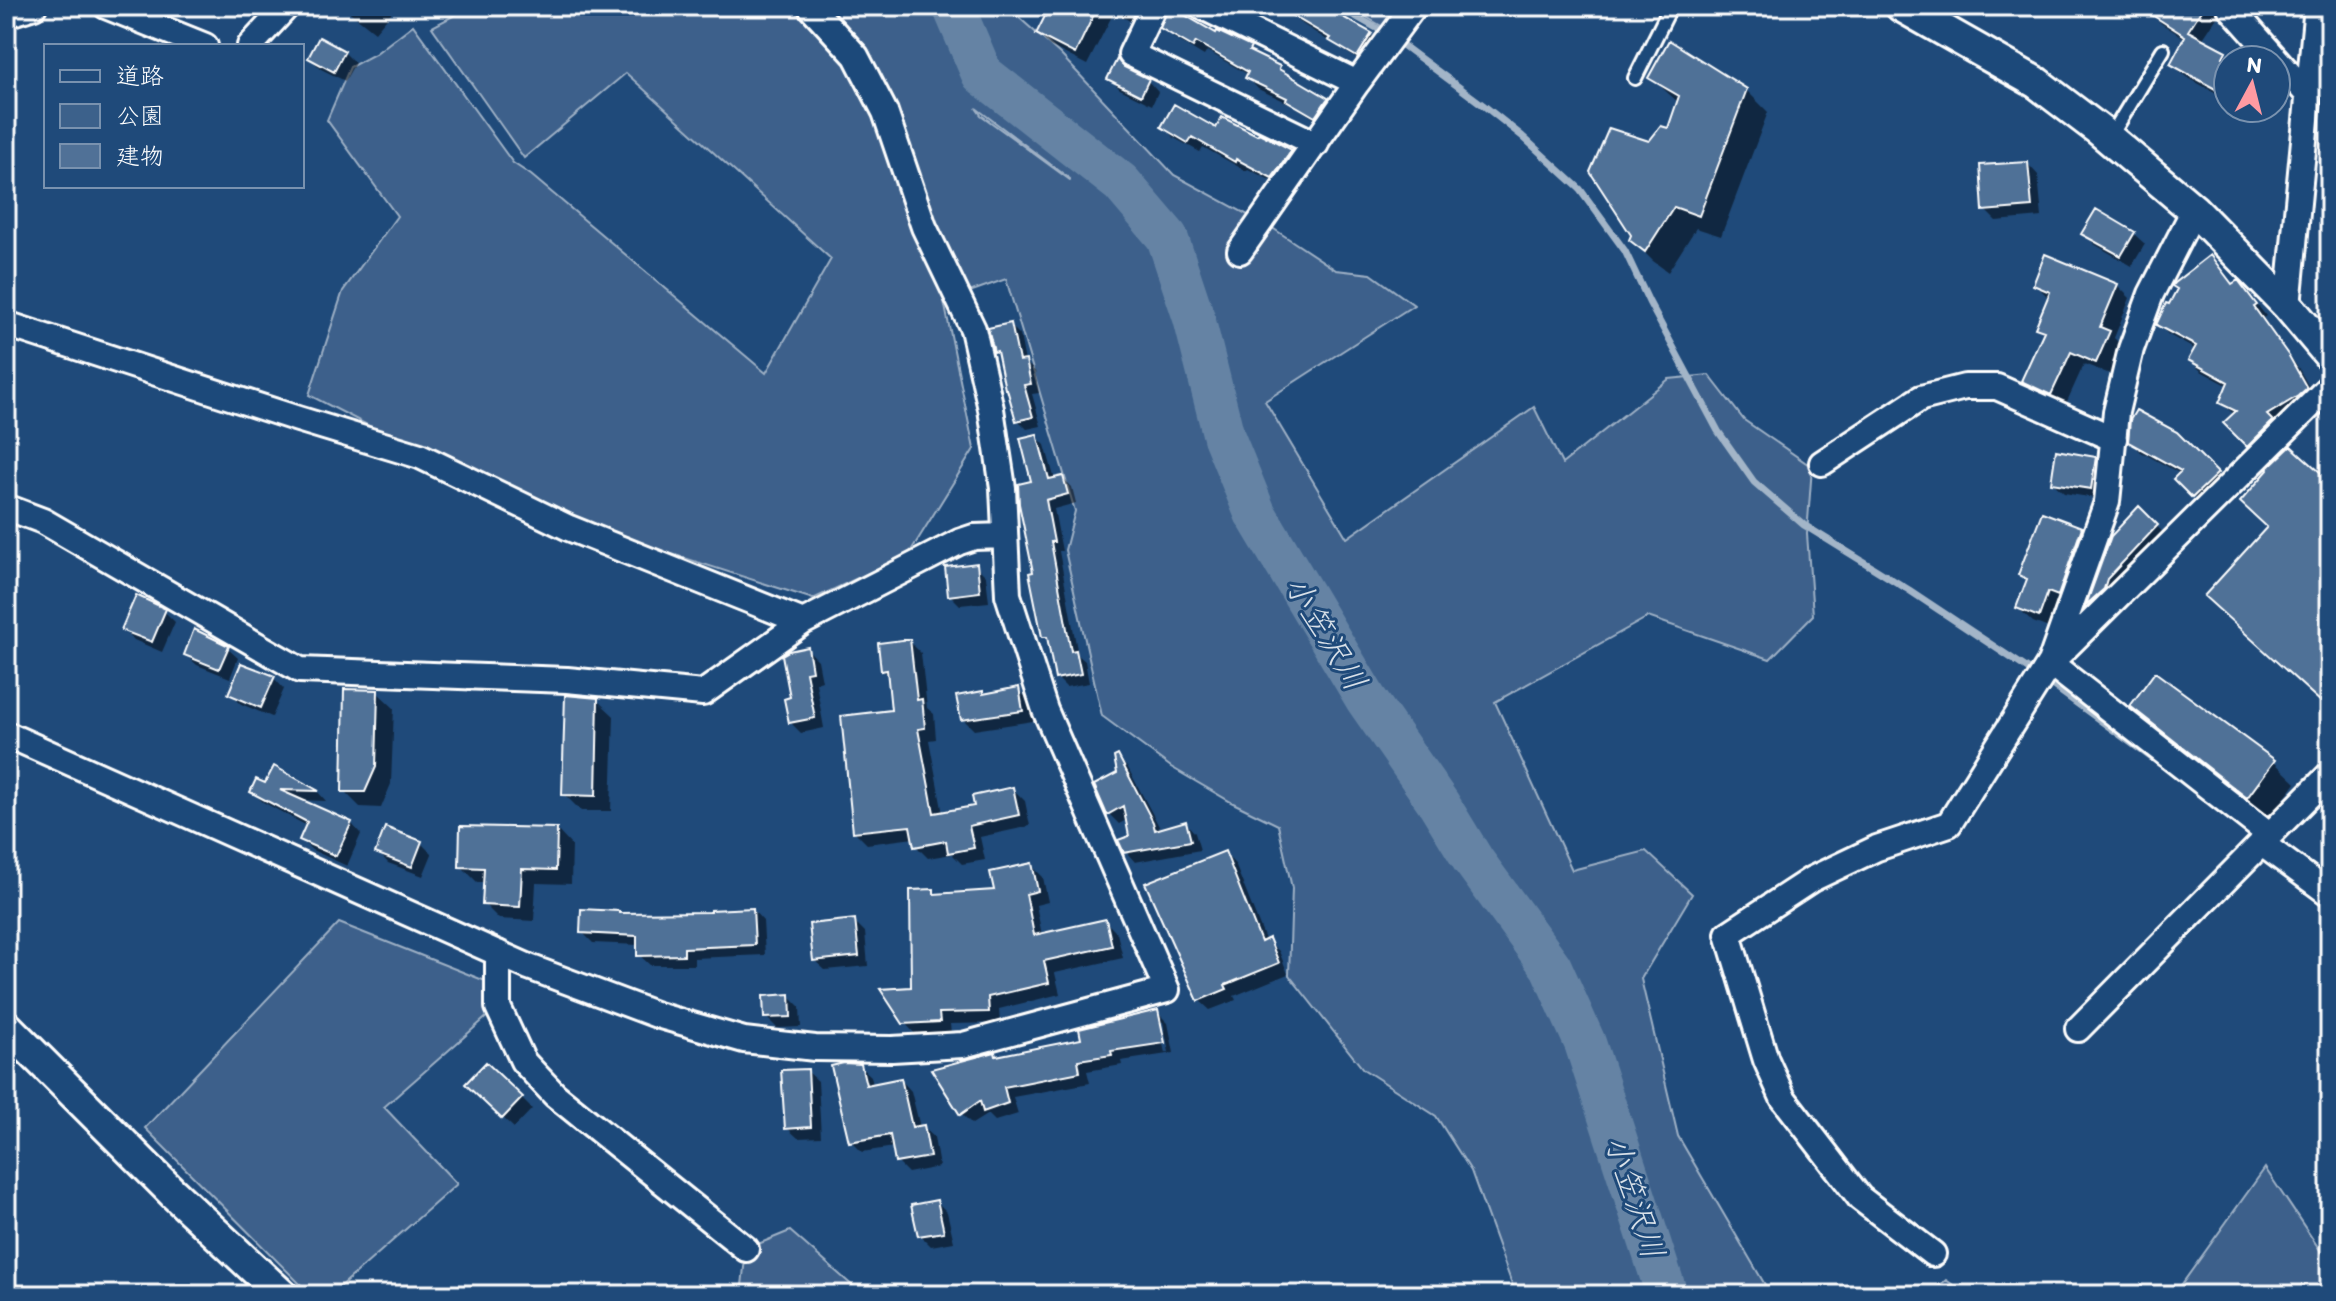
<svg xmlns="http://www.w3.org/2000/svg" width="2336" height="1301" font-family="Itim,'Klee One',sans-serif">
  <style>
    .green { fill: #3c618b; stroke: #9eb0c5; stroke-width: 2; fill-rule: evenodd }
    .shadow { fill: #0007; fill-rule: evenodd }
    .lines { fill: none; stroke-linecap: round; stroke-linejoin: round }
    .stream { stroke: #a3b5c8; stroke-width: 7 }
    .river { stroke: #6583a4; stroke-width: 42 }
    .building { fill: #507197; stroke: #fff; stroke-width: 2 }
    .service-casing { stroke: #fff; stroke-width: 18 }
    .minor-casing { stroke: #fff; stroke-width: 30 }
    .tertiary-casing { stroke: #fff; stroke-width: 36 }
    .service { stroke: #1f4a7a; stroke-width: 12 }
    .minor { stroke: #1f4a7a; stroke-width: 24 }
    .tertiary { stroke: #1f4a7a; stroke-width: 30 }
    .labels { text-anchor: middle; stroke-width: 6; stroke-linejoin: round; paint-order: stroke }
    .water-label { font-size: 32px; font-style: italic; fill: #d8e0e8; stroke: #1f4a7a }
  </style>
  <rect width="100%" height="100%" fill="#1f4a7a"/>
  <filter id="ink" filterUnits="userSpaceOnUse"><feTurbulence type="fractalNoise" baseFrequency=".0125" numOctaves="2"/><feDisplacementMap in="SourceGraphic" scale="16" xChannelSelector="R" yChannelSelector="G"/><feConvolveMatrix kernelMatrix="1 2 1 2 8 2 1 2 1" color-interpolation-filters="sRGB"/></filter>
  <g filter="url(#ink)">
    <path class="green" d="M472 6H1006L1060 54 1174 175 1274 229 1336 270 1371 274 1414 305 1265 401 1347 538 1534 407 1562 464 1669 379 1709 375 1744 420 1812 467 1807 534 1813 615 1770 659 1648 617 1495 702 1572 870 1646 851 1692 894 1641 979 1678 1136 1771 1295H1516L1471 1171 1436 1116 1363 1069 1289 975 1292 888 1278 825 1231 802 1171 767 1102 716 1065 550 1075 511 1006 279 944 301 974 449 909 554 813 599 528 508 309 395 343 291 397 216 327 120 350 67 375 54 413 25 513 163 531 175 766 373 831 259 626 73 524 158 432 27ZM976 108 1070 179V180L981 115Z
      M1348 6H1398L1383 27Z
      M6 528 14 597 6 628Z
      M339 923 498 986V1007L384 1107 457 1184 331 1295H311L145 1128Z
      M2265 1168 2328 1262 2317 1295H2178L2177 1291Z
      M790 1231 863 1295H741L746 1249Z
      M1946 1280 1968 1295H1929Z"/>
    <path class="shadow" d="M342 6H397L375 32Z
      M1052 6H1148L1144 29 1114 12 1087 65 1050 46 1038 34Z
      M1292 6H1320L1371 35 1381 45 1368 66 1299 22 1289 12Z
      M2153 6H2212L2220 13 2202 40 2225 53 2233 60H2228V100L2185 76 2172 64 2186 39 2162 24 2149 12Z
      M1164 28 1217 36 1250 49 1259 58 1279 67 1289 77 1327 100 1338 110 1326 126 1293 105 1258 89 1248 78 1249 75 1207 51 1204 56 1174 38Z
      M344 52 355 63 345 81 321 69 310 58Z
      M2330 57V84L2327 80Z
      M1125 70 1148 81 1158 92 1152 105 1120 89 1110 79Z
      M1650 77 1746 90 1768 112 1721 236 1696 228 1668 272 1653 261 1631 239 1650 144 1670 131 1679 103Z
      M1164 127 1217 131 1258 138 1260 136 1291 152 1301 162 1284 187 1248 169 1246 171 1203 147 1200 152 1174 138Z
      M2028 164 2038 175 2042 217 1996 221 1985 210Z
      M2084 233 2134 234 2145 244 2132 266 2094 244Z
      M2210 258 2234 286 2248 293 2266 316 2263 318 2299 369 2316 399 2258 456 2226 423 2235 415 2221 403 2229 386 2201 371 2190 360 2196 350 2169 335 2158 325Z
      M2035 284 2117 285 2130 298 2114 338 2122 346 2110 374 2084 364 2065 406 2036 394 2023 381 2045 334 2038 327 2048 297Z
      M1011 326 1020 335 1025 362 1035 371 1039 393 1032 394 1041 426 1027 429 1018 420 1000 356 995 351Z
      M2175 434 2227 485 2204 507 2176 479 2181 474 2141 452 2130 441Z
      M1036 436 1045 445 1055 480 1063 478 1072 487 1076 503 1054 509 1062 551H1059L1078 655 1085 661 1089 683 1066 687 1057 678 1050 643 1044 636 1035 574 1034 482Z
      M2095 458 2105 469 2101 499 2064 493 2053 483Z
      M2330 484V710L2229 618Z
      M2139 509 2168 537 2098 614 2089 605 2113 537Z
      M2081 529 2095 544 2054 630 2033 622 2018 608 2028 582 2020 575Z
      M976 566 986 576 989 602 960 605 950 595Z
      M164 611 175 622 162 652 134 640 124 629Z
      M909 641 921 653 927 708 934 714 936 739 929 740 943 814 977 807 1013 789 1025 801 1030 826 980 837 985 860 962 864 952 854 928 858 916 846 914 838 867 844 855 832 893 711 889 676 883 670Z
      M227 648 238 658 230 678 197 665 186 655Z
      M807 649 818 660 822 681 816 683 824 728 801 733 790 722 793 699Z
      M2156 675 2274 762 2296 783 2270 818 2154 728 2133 706Z
      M274 678 284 689 272 717 241 704 231 694Z
      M1018 689 1029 700 1033 721 974 730 963 719 984 696Z
      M377 692 394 708 391 784 381 808 360 807 344 791Z
      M597 700 614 716 611 811H581L564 794Z
      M1118 758 1128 768 1161 830 1186 823 1195 833 1200 850 1135 862 1126 852 1131 838 1128 819 1119 824 1109 814 1097 786 1119 774Z
      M275 769 318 792 326 801 298 800 351 823 361 834 347 866 312 850 301 840 307 826 263 802 252 792 266 786Z
      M557 830 572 846 571 884 536 883 534 921 499 919 484 904 485 882H477L461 866Z
      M421 843 432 854 423 876 388 863 378 852Z
      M1225 854 1235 864 1266 942 1268 941 1279 951 1288 974 1234 996 1236 1000 1210 1010 1199 1000Z
      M1031 865 1043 877 1048 902 1036 905 1042 935 1105 921 1117 933 1123 958 1055 973 1060 994 999 1009 1000 1023 950 1024 951 1033 916 1035 904 1022 933 891 937 896 996 891Z
      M753 910 763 921 765 955 694 958V965H650L639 955V945L593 943 582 932 618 913 713 914Z
      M854 921 865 932 868 966 825 970 814 960Z
      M789 996 800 1007 801 1027 777 1028 766 1017Z
      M1157 1012 1168 1023 1174 1053 1121 1061 1122 1065 1087 1071 1090 1083 1013 1097 1018 1114 995 1121 988 1114 972 1124 962 1114 994 1054 998 1057 1084 1040ZM1158 1022H1163L1169 1052 1165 1053Z
      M860 1066 871 1076 873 1085 901 1080 911 1091 920 1127H923L934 1137 939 1167 908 1173 897 1162 894 1147 862 1152 851 1141Z
      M807 1071 818 1081 821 1137 798 1138 787 1128Z
      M478 1095 521 1098 532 1109 514 1128Z
      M937 1202 947 1212 954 1242 931 1246 920 1235Z"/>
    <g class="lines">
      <path class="stream" d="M1337 6 1389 35 1483 105 1522 136 1580 189 1625 251 1649 302 1718 431 1754 482 1804 525 1909 590 2049 683 2160 764"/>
      <path class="river" d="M953 6 982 74 1121 183 1167 237 1194 318 1224 437 1255 513 1366 699 1439 804 1473 860 1551 967 1585 1043 1667 1295"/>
    </g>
    <path class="building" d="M1050 6H1098L1075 54 1036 34Z
      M1169 6 1216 33 1217 31 1251 47 1249 51 1280 66 1279 69 1328 98 1315 117 1286 100 1287 98 1245 78 1248 72 1196 42 1193 47 1160 28Z
      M1276 6H1323L1372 33 1357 57 1328 40 1330 38Z
      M2138 6H2204L2188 31 2226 51 2223 57 2228 59V96L2170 64 2185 36Z
      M319 37 345 51 334 72 308 58Z
      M1669 40 1747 89 1699 216 1674 207 1645 252 1629 240 1631 235 1590 172 1609 128 1649 141 1661 126 1668 128 1679 96 1648 78Z
      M1117 59 1124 67 1149 79 1141 96 1107 79Z
      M1174 104 1216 128 1222 117 1257 135 1259 133 1292 150 1272 178 1236 159 1235 162 1192 137 1188 143 1161 127Z
      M2028 162 2032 207 1983 211 1980 165Z
      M2096 209 2135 232 2121 256 2081 234Z
      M2045 254 2118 284 2100 327 2110 331 2096 363 2071 352 2051 395 2021 381 2044 331 2035 328 2050 292 2033 285Z
      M2210 255 2232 284 2238 280 2257 305 2254 307 2289 356 2307 388 2298 396 2267 415 2273 421 2247 447 2223 423 2236 411 2219 403 2228 382 2188 360 2196 346 2156 325 2166 303 2169 304 2177 289 2172 286 2174 283Z
      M1011 323 1019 361 1026 360 1031 384 1024 385 1033 417 1016 421 1007 389H1005L997 351 994 352 988 328Z
      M2136 410 2177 432 2218 473 2192 498 2173 479 2181 471 2128 442 2130 420Z
      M1037 434 1049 479 1063 476 1068 494 1046 500 1054 542H1051L1071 651 1076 650 1081 674 1055 679 1047 637H1042L1029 573 1033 572 1019 504 1018 484 1031 481 1020 438Z
      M2291 446 2330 481V692L2321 702 2204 596 2267 527 2240 502 2268 470 2267 469Z
      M2056 450 2096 457 2091 489 2051 483Z
      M2139 506 2158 525 2107 579 2104 589 2086 605 2111 536Z
      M2042 512 2082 527 2058 596 2048 592 2039 617 2016 608 2027 579 2018 575Z
      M977 563 980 592 948 596 945 567Z
      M136 595 166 609 152 642 121 630Z
      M194 629 229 646 219 669 184 655Z
      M910 639 917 700 922 699 925 728 918 729 934 813 974 806 972 796 1013 787 1019 815 969 826 974 848 948 853 946 841 914 847 910 826 853 832 841 716 891 710 887 670 881 671 878 643Z
      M808 647 812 671 806 672 815 718 789 723 784 699 790 697 782 655 789 651Z
      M241 663 275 676 261 708 228 694Z
      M2155 672 2275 760 2247 798 2130 706Z
      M1019 687 1023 711 961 720 956 696 983 691V694Z
      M344 689 378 690 376 767 365 792H342Z
      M565 695 598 698 596 796 562 795Z
      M1118 755 1153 822 1155 830 1186 821 1191 841 1124 853 1118 840 1129 836 1123 806 1107 815 1094 785 1117 773 1114 757Z
      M274 766 319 791 280 790 352 822 336 856 299 840 307 822 250 792 256 779 265 783Z
      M460 826 557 828 556 870 522 869 520 907 482 905 484 868 459 867Z
      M385 827 422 841 412 867 375 853Z
      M1225 851 1261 942 1269 938 1279 963 1225 985 1227 989 1198 1001 1145 883Z
      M1032 863 1038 891 1026 894 1034 935 1106 919 1112 946 1044 961 1049 983 988 997 989 1012 939 1013 940 1022 903 1024 880 989 911 987 910 890 934 889V894L994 890 990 872Z
      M753 908 755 945 684 948V955L637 956V936L580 933 581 909 619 911V913L710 912V910Z
      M855 919 859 956 813 961 809 924Z
      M790 994 791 1017 764 1018 763 996Z
      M1158 1010 1165 1043 1111 1051 1112 1055 1078 1060 1080 1072 1004 1087 1008 1103 983 1112 980 1101 960 1115 931 1069 995 1052 996 1056 1081 1039 1079 1029Z
      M486 1062 523 1097 502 1119 465 1084Z
      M844 1063 861 1064 866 1085 901 1078 912 1127 924 1125 930 1157 895 1163 890 1135 849 1142 831 1066Z
      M808 1069 811 1127 785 1129 781 1070Z
      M937 1200 944 1232 918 1236 911 1205Z"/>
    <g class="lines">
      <defs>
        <path id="service" d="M1635 78 1671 6
          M2109 139 2163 50"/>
        <path id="minor" d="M106 6 205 46
          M1154 6 1131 54 1316 144
          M1201 6 1357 83 1240 251
          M2229 6 2309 96
          M6 15 34 6
          M250 46 287 6
          M1357 83 1414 6
          M2288 306 2317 6
          M6 324 298 419 420 456 569 528 803 622
          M1822 463 1921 398 1965 387H1997L2114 439
          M6 507 43 521 300 670 567 680 703 693 803 622 959 542 974 537 1005 536
          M6 734 529 967 657 1015 744 1040 815 1048 892 1049 963 1045 1167 990 1045 710 1008 595 1003 488 991 409 973 329 924 227 885 112 856 56 810 6
          M2270 835 2050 663 2330 386
          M2261 843 2330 894
          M498 953V1007L523 1061 555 1095 746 1249
          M2078 1029 2330 774
          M1933 1254 1860 1198 1783 1098 1766 1060 1728 934 1812 879 1877 848 1949 824 2050 663 2107 502 2116 412 2131 349 2151 294 2194 210"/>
        <path id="tertiary" d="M1901 6 2037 83 2099 130 2194 210 2288 306 2330 356
          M6 1026 173 1193 282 1295"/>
      </defs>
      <use href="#service" class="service-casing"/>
      <use href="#minor" class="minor-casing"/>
      <use href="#tertiary" class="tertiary-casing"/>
      <use href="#service" class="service"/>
      <use href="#minor" class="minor"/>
      <use href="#tertiary" class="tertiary"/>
    </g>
  </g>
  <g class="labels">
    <g class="water-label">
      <text transform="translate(1326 633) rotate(59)" y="11">小笠沢川</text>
      <text transform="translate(1635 1197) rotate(72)" y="11">小笠沢川</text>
    </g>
  </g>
  <rect width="2336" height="1301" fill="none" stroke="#1f4a7a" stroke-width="32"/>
  <rect x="16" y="16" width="2304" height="1269" fill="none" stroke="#fff" stroke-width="3" filter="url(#ink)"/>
  <rect x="44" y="44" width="260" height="144" fill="#1f4a7a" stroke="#7992af" stroke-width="2"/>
  <rect x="60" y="70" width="40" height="12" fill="#1f4a7a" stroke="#7992af" stroke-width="2"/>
  <text x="116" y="84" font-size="24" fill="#ffffff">道路</text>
  <rect x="60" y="104" width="40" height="24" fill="#3c618b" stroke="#7992af" stroke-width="2"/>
  <text x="116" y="124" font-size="24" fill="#ffffff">公園</text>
  <rect x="60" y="144" width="40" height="24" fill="#507197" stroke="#7992af" stroke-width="2"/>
  <text x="116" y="164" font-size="24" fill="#ffffff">建物</text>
  <g transform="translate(2252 84) rotate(7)"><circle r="38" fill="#1f4a7a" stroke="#7992af" stroke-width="2"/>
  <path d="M0-6L14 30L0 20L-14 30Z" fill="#ff9aa2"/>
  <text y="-12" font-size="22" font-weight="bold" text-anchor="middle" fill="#ffffff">N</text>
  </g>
</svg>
